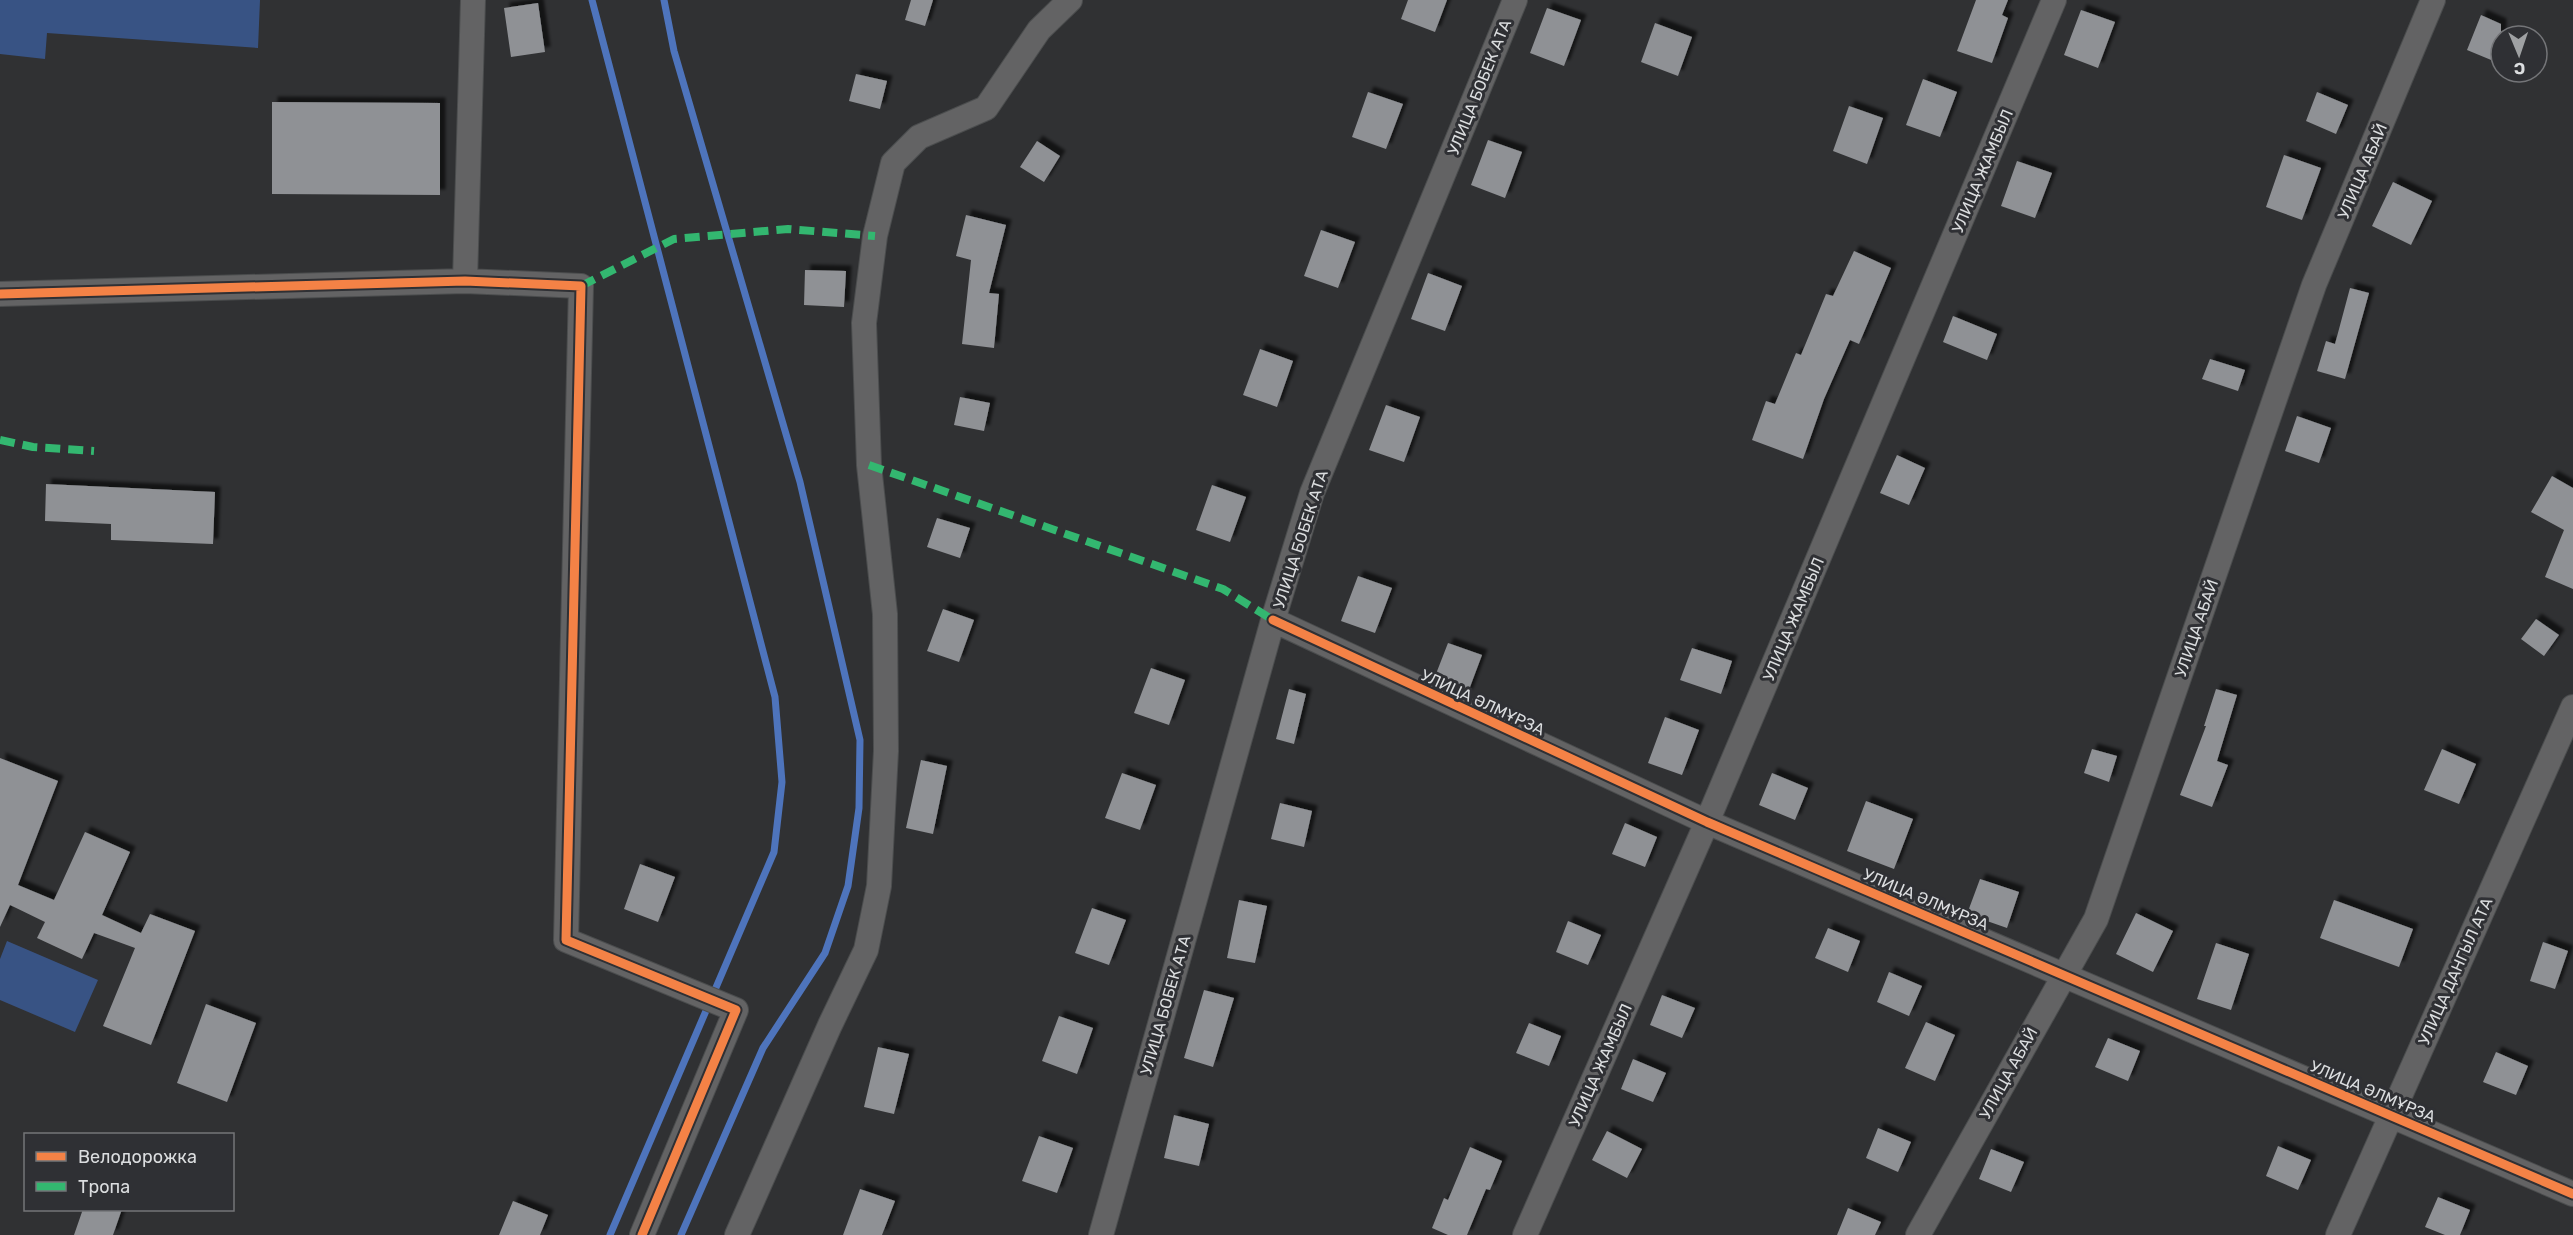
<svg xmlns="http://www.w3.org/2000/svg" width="2573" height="1235" font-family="Rubik,sans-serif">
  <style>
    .green { fill: #385384 }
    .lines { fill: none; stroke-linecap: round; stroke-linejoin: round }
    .stream { stroke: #4e74bc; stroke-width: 7 }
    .building { fill: #8f9195; filter: url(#shadow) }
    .minor-casing { stroke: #4b4d4e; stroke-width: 26 }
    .minor { stroke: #636364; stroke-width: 24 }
    .quiet { stroke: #33b770; stroke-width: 8; stroke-dasharray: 15 8; stroke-linecap: butt }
    .cycleway-casing { stroke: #2f3034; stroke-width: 13 }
    .cycleway { stroke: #f48246; stroke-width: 9 }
    .labels { text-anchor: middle; stroke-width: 6; stroke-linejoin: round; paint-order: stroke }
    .street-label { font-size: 16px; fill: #dbdddf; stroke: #2f3034 }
  </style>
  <defs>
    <filter id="shadow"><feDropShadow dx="5.5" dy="-5.5" stdDeviation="1.5" flood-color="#0009"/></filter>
  </defs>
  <rect width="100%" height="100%" fill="#303133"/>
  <path class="green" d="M0 0H260L258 48 47 33 45 59 0 54Z
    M7 941 98 980 75 1032 0 1000V959Z"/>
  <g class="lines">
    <path class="stream" d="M592 0 775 697 782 782 774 852 610 1235
      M664 0 674 51 800 482 860 740 859 808 848 886 825 953 763 1048 681 1235"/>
  </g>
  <path class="building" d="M911 0H933L925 26 905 20Z
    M1408 0H1447L1435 32 1401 19Z
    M1976 0H2008L2002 15 2008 18 1992 63 1957 51Z
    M538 3 545 52 511 57 504 8Z
    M1547 8 1581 20 1564 66 1530 53Z
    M2081 10 2115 22 2098 68 2064 55Z
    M2481 15 2501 24V51L2496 62 2467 50Z
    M1655 23 1692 37 1678 76 1641 62Z
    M856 74 887 81 880 109 849 101Z
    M1923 79 1957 92 1940 137 1906 125Z
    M1368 92 1403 104 1386 149 1352 137Z
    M2317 92 2348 105 2336 134 2306 121Z
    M272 102 440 103V195L272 194Z
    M1849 106 1883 118 1867 164 1833 151Z
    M1488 140 1522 152 1505 198 1471 185Z
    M1037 141 1060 156 1044 182 1020 167Z
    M2284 155 2321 168 2302 220 2266 207Z
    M2017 161 2052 173 2035 218 2001 206Z
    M2393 182 2432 201 2411 245 2372 226Z
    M966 215 1006 225 989 293 999 294 994 348 962 344 971 260 956 256Z
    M1321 230 1355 242 1338 288 1304 276Z
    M1854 251 1891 268 1859 344 1850 340 1824 399 1803 459 1752 440 1766 401 1775 404 1796 353 1801 355 1826 294 1833 296Z
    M805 270 846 271 844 307 804 305Z
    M1428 273 1462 286 1445 331 1411 319Z
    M2350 288 2369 293 2345 379 2317 371 2326 341 2335 344Z
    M1953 316 1997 334 1987 360 1943 342Z
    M1260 349 1293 361 1277 407 1243 395Z
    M2210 359 2245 370 2238 391 2202 379Z
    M960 397 990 403 984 431 954 425Z
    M1386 405 1420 417 1404 462 1369 450Z
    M2297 416 2331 428 2319 463 2285 451Z
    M1897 455 1925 468 1909 505 1880 493Z
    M2552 476 2573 488V589L2545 577 2564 530 2531 512Z
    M46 484 215 492 213 544 111 540V524L45 521Z
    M1212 485 1246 497 1230 542 1196 530Z
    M937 518 970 528 960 558 927 547Z
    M1358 576 1392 588 1375 633 1341 621Z
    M943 609 974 620 959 662 927 651Z
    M2536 619 2559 635 2544 656 2521 639Z
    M1448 643 1482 655 1467 695 1434 679Z
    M1692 648 1732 661 1721 694 1680 680Z
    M1151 668 1185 680 1169 725 1134 713Z
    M1289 689 1306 694 1294 744 1276 739Z
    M2216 689 2237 695 2217 761 2228 765 2212 807 2180 795 2206 726H2204Z
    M1665 717 1699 730 1682 775 1648 763Z
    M2092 749 2117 756 2109 782 2084 773Z
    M2442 749 2476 764 2459 804 2424 790Z
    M0 758 58 781 18 885 54 900 85 832 130 852 102 915 141 933 150 914 195 931 151 1045 103 1026 135 948 94 933 82 959 37 938 45 922 10 905 0 927Z
    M921 760 947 766 933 834 906 828Z
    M1122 773 1156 785 1140 830 1105 818Z
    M1772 773 1808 788 1795 820 1759 805Z
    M1866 801 1913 819 1894 869 1847 851Z
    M1280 803 1312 811 1304 847 1271 839Z
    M1625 823 1657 837 1645 867 1612 854Z
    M640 864 675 877 658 922 624 909Z
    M1980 879 2019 892 2007 928 1967 914Z
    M1239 900 1267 906 1255 963 1227 958Z
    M2334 900 2413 929 2399 967 2320 938Z
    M1092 908 1126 920 1109 965 1075 953Z
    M2136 913 2173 931 2153 972 2116 954Z
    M1568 921 1601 935 1588 965 1556 952Z
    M1828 928 1860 941 1848 972 1815 958Z
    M2543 942 2568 951 2555 989 2530 981Z
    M2216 943 2249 954 2231 1010 2197 999Z
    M1889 972 1922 986 1909 1016 1877 1002Z
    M1204 990 1234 998 1213 1067 1184 1058Z
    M1662 995 1695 1008 1682 1038 1650 1025Z
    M206 1004 256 1023 227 1102 177 1083Z
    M1059 1016 1093 1028 1077 1074 1042 1061Z
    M1926 1022 1955 1035 1935 1081 1905 1068Z
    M1529 1023 1561 1036 1549 1066 1516 1053Z
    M2108 1038 2140 1051 2128 1081 2095 1067Z
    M878 1047 909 1054 894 1114 864 1107Z
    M2496 1052 2528 1066 2516 1095 2483 1082Z
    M1633 1059 1666 1073 1653 1102 1621 1089Z
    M1174 1115 1209 1124 1199 1166 1164 1158Z
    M1878 1128 1911 1142 1898 1172 1866 1158Z
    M1607 1131 1642 1149 1627 1178 1592 1160Z
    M1039 1136 1073 1148 1057 1193 1022 1181Z
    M2278 1146 2311 1160 2298 1190 2266 1176Z
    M1470 1147 1502 1161 1490 1190 1486 1189 1467 1235H1448L1432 1228 1444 1198 1448 1200Z
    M1991 1149 2024 1162 2011 1192 1979 1179Z
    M860 1189 895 1201 882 1235H843Z
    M2438 1197 2470 1210 2460 1235H2445L2425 1227Z
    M513 1201 548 1215 540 1235H499Z
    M1848 1208 1881 1222 1875 1235H1837Z
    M83 1209H122L113 1235H74Z"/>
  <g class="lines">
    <defs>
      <path id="minor" d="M465 281 473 0
        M0 294 465 281 581 286 566 940 736 1010 642 1235
        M1273 620 1707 822 2573 1194
        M737 1235 830 1025 866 950 879 886 886 751 885 614 869 465 864 323 875 236 893 163 919 137 986 108 1039 30 1070 0
        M1101 1235 1273 620 1312 493 1515 0
        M1525 1235 1707 822 2054 0
        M1918 1235 2096 919 2314 285 2433 0
        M2338 1235 2573 707"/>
    </defs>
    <use href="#minor" class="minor-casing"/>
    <use href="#minor" class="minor"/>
    <path class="quiet" d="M581 286 674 239 788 229 875 236
      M0 440 33 447 94 451
      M869 465 1223 589 1273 620"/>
    <defs>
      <path id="cycleway" d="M0 294 465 281 581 286 566 940 736 1010 642 1235
        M1273 620 1707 822 2573 1194"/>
    </defs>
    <use href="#cycleway" class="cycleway-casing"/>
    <use href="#cycleway" class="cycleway"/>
  </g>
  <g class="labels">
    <g class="street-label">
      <text transform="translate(1479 87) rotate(-68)" y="6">УЛИЦА БОБЕК АТА</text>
      <text transform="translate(1982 171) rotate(-67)" y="6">УЛИЦА ЖАМБЫЛ</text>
      <text transform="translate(2362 171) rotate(-67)" y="6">УЛИЦА АБАЙ</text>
      <text transform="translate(1300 539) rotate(-72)" y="6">УЛИЦА БОБЕК АТА</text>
      <text transform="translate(1793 619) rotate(-67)" y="6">УЛИЦА ЖАМБЫЛ</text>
      <text transform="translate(2196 628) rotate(-71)" y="6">УЛИЦА АБАЙ</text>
      <text transform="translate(1483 702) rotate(25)" y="6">УЛИЦА ӘЛМҰРЗА</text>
      <text transform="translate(1926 899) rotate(23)" y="6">УЛИЦА ӘЛМҰРЗА</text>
      <text transform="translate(2455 971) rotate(-66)" y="6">УЛИЦА ДАНГЫЛ АТА</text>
      <text transform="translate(1165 1005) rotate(-74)" y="6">УЛИЦА БОБЕК АТА</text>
      <text transform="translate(1600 1065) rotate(-66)" y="6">УЛИЦА ЖАМБЫЛ</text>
      <text transform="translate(2008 1073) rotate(-61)" y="6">УЛИЦА АБАЙ</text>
      <text transform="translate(2373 1091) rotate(23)" y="6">УЛИЦА ӘЛМҰРЗА</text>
    </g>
  </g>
  <rect x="24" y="1133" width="210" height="78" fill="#2f3034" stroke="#747578" stroke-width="1.5"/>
  <rect x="36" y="1152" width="30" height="9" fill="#f48246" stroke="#747578" stroke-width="1.5"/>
  <text x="78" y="1163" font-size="18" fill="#dbdddf">Велодорожка</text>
  <rect x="36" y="1182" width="30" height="9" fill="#33b770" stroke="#747578" stroke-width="1.5"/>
  <text x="78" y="1193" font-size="18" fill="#dbdddf">Тропа</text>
  <g transform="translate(2519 54) rotate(178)"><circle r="28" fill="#2f3034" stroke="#747578" stroke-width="1.5"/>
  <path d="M0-4.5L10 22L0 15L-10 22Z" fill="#9fa1a3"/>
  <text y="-9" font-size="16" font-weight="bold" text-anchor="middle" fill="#dbdddf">С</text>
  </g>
</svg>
